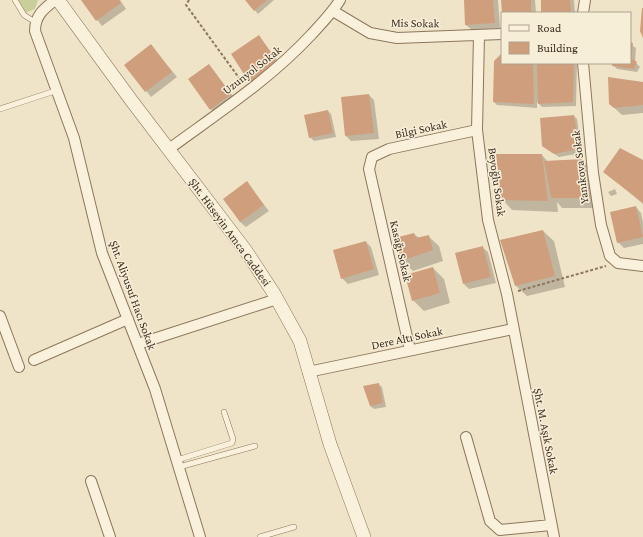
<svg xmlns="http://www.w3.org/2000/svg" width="643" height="537" font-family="'Crimson Pro',serif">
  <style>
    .green { fill: #c9cf9b }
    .shadow { fill: #0003 }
    .building { fill: #cf9f7d }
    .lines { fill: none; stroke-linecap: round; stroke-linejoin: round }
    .service-casing { stroke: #8d765c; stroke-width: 6 }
    .minor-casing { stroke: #8d765c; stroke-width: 12 }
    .tertiary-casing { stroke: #8d765c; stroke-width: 14 }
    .path { stroke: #8d765c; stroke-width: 2; stroke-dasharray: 3 2; stroke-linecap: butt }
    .service { stroke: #faf1dc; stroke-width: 5 }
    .minor { stroke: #faf1dc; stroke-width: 10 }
    .tertiary { stroke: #faf1dc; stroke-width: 13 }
    .labels { text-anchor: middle; stroke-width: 3; stroke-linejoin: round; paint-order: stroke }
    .street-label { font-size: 12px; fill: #3d2e20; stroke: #f7eed8 }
  </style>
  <rect width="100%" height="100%" fill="#f0e4c8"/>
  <path class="green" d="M13 0H38L35 9 25 13Z"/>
  <path class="shadow" d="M82 0H120L126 9 102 26Z
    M246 0H274L258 14Z
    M465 0H498L500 28 472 30 466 25Z
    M502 0H535L536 13H503Z
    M542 0H574L575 13H542Z
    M259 36 283 68 256 87 250 81Z
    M630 44 636 48 635 62 640 67 637 72 617 69 613 65V63H630Z
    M151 45 177 77 151 97 126 65Z
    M502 54V63H577L576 106 542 107 537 102V108L497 105 494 102Z
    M209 65 236 100 216 115 211 109Z
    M643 83V113L622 115 610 104Z
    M369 95 374 100 379 139 351 141 346 136Z
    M328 111 331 114 336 137 314 141 310 137Z
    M574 116 577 119 582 153 559 157 542 146Z
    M542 155 548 162 582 160 593 171 600 208H562L557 202 558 212 512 210 502 199Z
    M643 161V204L605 172Z
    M247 183 269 211 246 227 240 222Z
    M615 189 617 194 611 196 608 192Z
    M636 207 641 213 643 222V244L624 248 618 242Z
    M543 231 554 241 565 287 527 296 516 286 501 240Z
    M414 234 419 238 428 236 439 246 443 261 413 271 402 260Z
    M366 242 371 247 379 275 348 284 342 278Z
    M482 247 488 252 496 283 469 289 464 284 456 253Z
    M433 268 444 279 450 303 424 311 413 300Z
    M378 384 382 387 386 407 374 409 370 406Z"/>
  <path class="building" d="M81 0H119L121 3 96 21Z
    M245 0H267L254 11Z
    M464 0H493L495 23 465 25Z
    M501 0H531V13H502Z
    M541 0H570L571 13H541Z
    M642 8H643V38L640 31Z
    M259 35 278 63 249 82 231 54Z
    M630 42 633 43 631 58 637 62 634 69 612 66V63H630Z
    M151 44 172 72 145 92 124 65Z
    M502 53V63H533L534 104 493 102 494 61Z
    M537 63H574L573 102 538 104Z
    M209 64 231 94 210 110 188 79Z
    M608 77 643 82V105L614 108 609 104Z
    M369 94 374 133 345 136 341 97Z
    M328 110 333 133 309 138 304 115Z
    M574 115 579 149 554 154 542 146 540 118Z
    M620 148 643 160V203L603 172Z
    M496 154H542L548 201 501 200Z
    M583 159 590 198H551L544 161Z
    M247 181 264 205 240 222 223 199Z
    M636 206 643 237 617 243 610 212Z
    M543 230 555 276 515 286 500 240Z
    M414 233 416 238 429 235 433 250 401 261 395 238Z
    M366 241 374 269 341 279 333 250Z
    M483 246 491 277 463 284 455 253Z
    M433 267 440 293 412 301 405 275Z
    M379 383 383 403 370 406 363 386Z"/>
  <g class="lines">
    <defs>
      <path id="service" d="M15 0 24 15 35 22
        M0 109 58 90
        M177 460 232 443 233 439 224 412
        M179 467 255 446
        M260 537 294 527"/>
      <path id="minor" d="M55 0C44 9 35 15 35 31L74 138 102 253 155 389 200 537
        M333 11 370 33 397 38 502 34
        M583 13 585 0
        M479 35 477 130 488 220 507 294 554 537
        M583 63 593 173 601 225 610 256 618 263 643 266
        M169 149C218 113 269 80 311 35 321 24 332 13 340 0
        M0 316 19 367
        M138 344 277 299
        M410 350 369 169 372 157 389 149 477 130
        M34 360 128 319
        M308 372 513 329
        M466 437 490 521 500 530 551 525
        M91 481 110 537"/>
      <path id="tertiary" d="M58 0 131 100 246 251 273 292 300 341 330 444 364 537"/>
    </defs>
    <use href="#service" class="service-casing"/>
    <use href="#minor" class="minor-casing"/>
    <use href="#tertiary" class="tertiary-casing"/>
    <path class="path" d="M189 0 186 5 242 82
      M518 291 606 266"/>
    <use href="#service" class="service"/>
    <use href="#minor" class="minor"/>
    <use href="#tertiary" class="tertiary"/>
  </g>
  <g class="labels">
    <g class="street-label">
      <text transform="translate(415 23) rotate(1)" y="4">Mis Sokak</text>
      <text transform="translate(252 70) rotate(-38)" y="4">Uzunyol Sokak</text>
      <text transform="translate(421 129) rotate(-12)" y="4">Bilgi Sokak</text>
      <text transform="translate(580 167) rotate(-97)" y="4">Yanıkova Sokak</text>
      <text transform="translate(497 182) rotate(82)" y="4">Beyoğlu Sokak</text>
      <text transform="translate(230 232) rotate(54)" y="4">Şht. Hüseyin Amca Caddesi</text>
      <text transform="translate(401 251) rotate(77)" y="4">Kasağı Sokak</text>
      <text transform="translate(133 295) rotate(70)" y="4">Şht. Aliyusuf Hacı Sokak</text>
      <text transform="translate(407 338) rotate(-12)" y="4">Dere Altı Sokak</text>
      <text transform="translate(546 431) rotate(79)" y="4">Şht. M. Aşık Sokak</text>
    </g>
  </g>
  <rect x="501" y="12" width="130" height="52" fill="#f7eed8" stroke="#ada18e"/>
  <rect x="509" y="25" width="20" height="6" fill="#faf1dc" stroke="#ada18e"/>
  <text x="537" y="32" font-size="12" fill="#3d2e20">Road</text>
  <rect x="509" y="42" width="20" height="12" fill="#cf9f7d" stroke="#ada18e"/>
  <text x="537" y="52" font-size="12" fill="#3d2e20">Building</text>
</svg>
